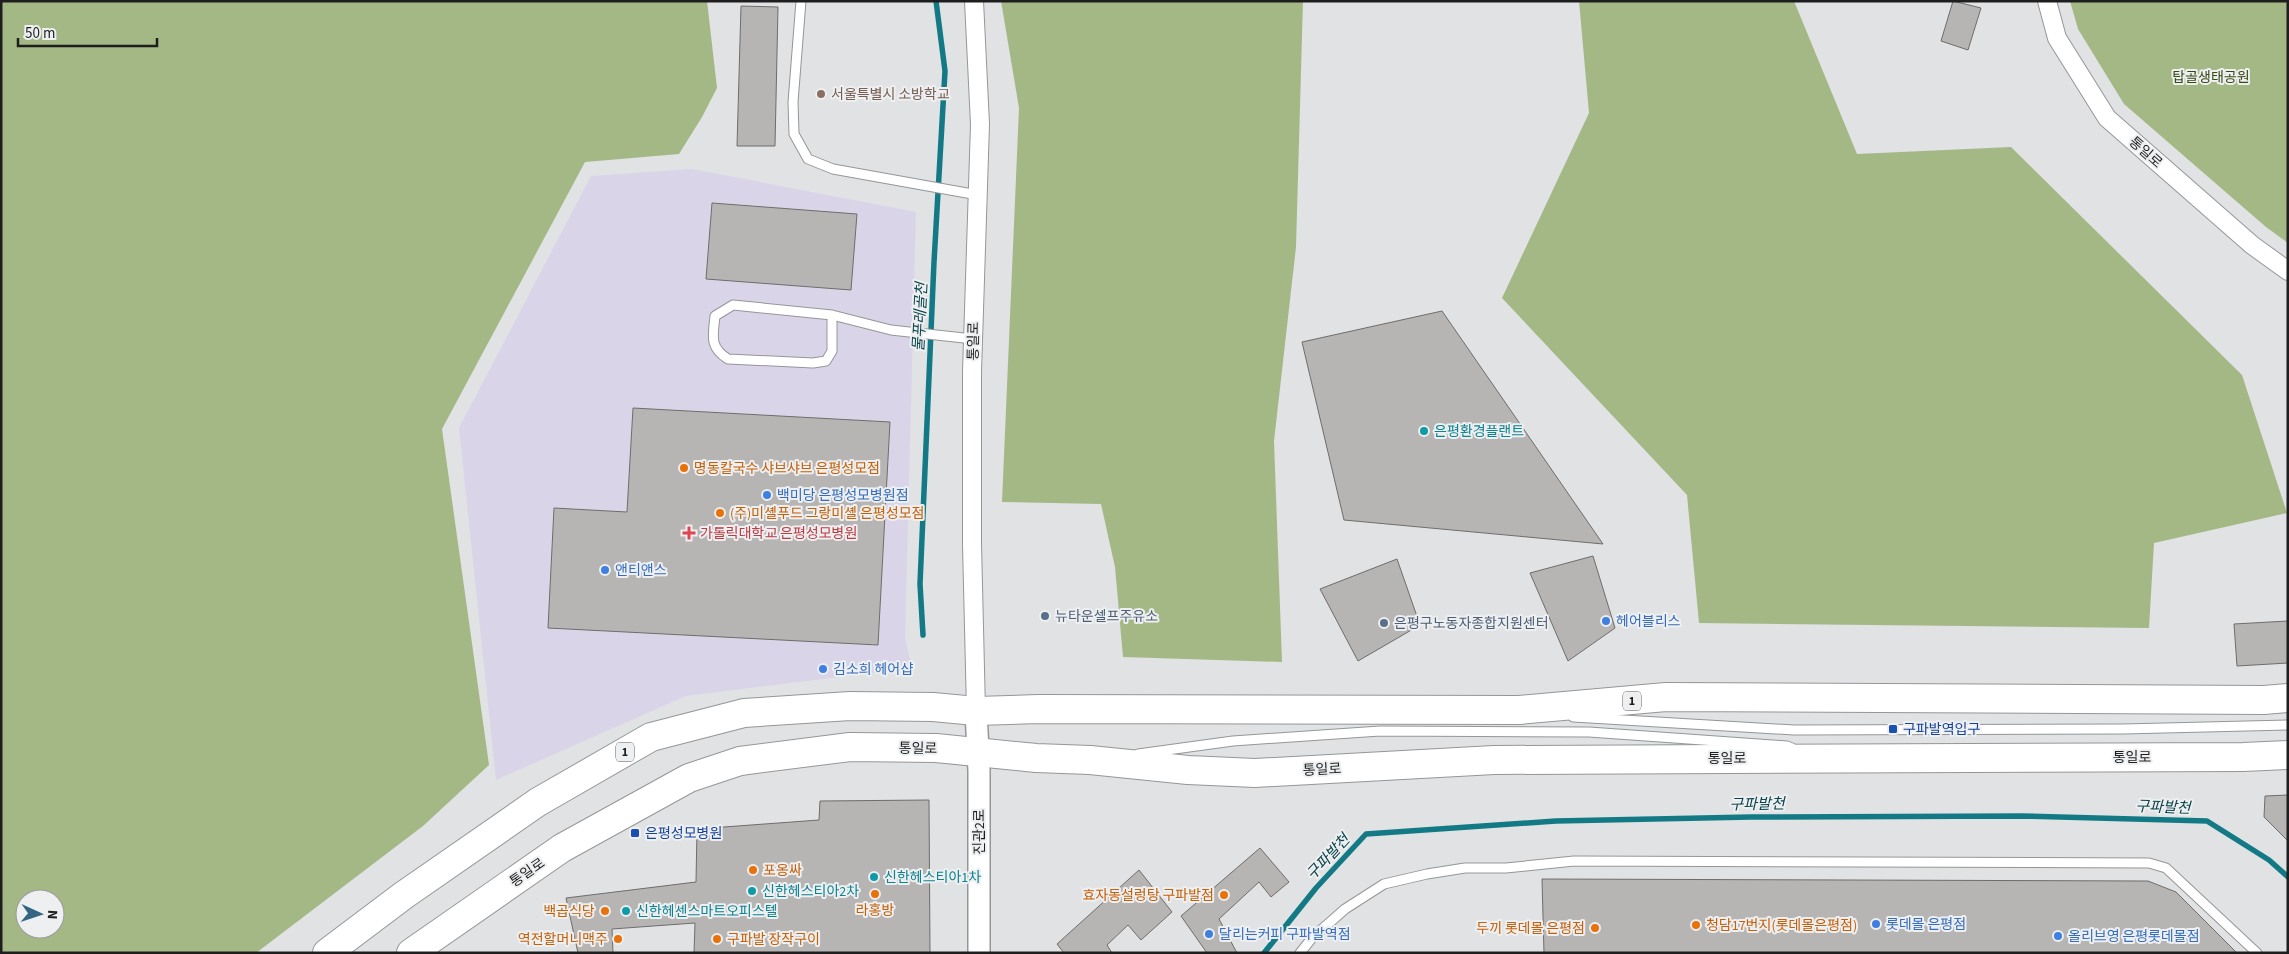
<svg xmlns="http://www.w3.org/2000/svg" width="2289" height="954" font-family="'Source Sans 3','Noto Sans KR',sans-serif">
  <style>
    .medical { fill: #dad4e9 }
    .green { fill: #a4b886; fill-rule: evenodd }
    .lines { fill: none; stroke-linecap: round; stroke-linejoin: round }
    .stream { stroke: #137a85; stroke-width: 5.5 }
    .building { fill: #b7b5b3; stroke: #6f6d6b }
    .service-casing { stroke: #949698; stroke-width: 11 }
    .minor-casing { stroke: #949698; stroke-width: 20 }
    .tertiary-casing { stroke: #949698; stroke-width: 24 }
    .primary-casing { stroke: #949698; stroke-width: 30 }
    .service { stroke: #fff; stroke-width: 9 }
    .minor { stroke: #fff; stroke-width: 18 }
    .tertiary { stroke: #fff; stroke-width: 21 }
    .primary { stroke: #fff; stroke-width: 28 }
    .education-dot { fill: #8d6e63; stroke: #edeff1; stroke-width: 2 }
    .culture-dot { fill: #0f9aa8; stroke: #edeff1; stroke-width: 2 }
    .food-dot { fill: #e8710a; stroke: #edeff1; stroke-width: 2 }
    .shop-dot { fill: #3f7fe0; stroke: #edeff1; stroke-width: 2 }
    .health-dot { fill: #e0444e; stroke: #edeff1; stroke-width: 2 }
    .service-dot { fill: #5c6f8a; stroke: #edeff1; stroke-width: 2 }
    .transit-dot { fill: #1a4fb4; stroke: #edeff1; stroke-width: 2 }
    .labels { text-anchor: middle; stroke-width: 4; stroke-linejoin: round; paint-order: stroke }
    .shield { fill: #edeff1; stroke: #5c5d5e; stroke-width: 1 }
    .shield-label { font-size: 12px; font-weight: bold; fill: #1e1e1f }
    .park-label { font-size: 14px; fill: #384a11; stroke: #edeff1 }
    .education-label { font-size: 14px; fill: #785e54; stroke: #edeff1; text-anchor: start }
    .street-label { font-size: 14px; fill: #1e1e1f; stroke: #edeff1 }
    .culture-label { font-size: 14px; fill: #0d838f; stroke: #edeff1; text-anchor: start }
    .food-label { font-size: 14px; fill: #c56008; stroke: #edeff1; text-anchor: start }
    .shop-label { font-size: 14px; fill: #366cbe; stroke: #edeff1; text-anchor: start }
    .health-label { font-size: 14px; fill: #be3a42; stroke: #edeff1; text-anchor: start }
    .service-label { font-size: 14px; fill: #4e5e75; stroke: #edeff1; text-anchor: start }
    .transit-label { font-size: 14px; fill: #164399; stroke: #edeff1; text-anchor: start }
    .water-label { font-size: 15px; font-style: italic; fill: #0a434a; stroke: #edeff1 }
  </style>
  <rect width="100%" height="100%" fill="#e0e2e4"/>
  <path class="medical" d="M692 169 916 212 905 638 912 668 686 696 496 780 459 428 591 176Z"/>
  <path class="green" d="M1 1H707L717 88 702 117 679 154 585 162 442 429 489 765 423 826 256 953H1ZM25 899H55V929H25Z
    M1001 1H1303L1296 247 1274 441 1282 662 1123 657 1115 567 1101 504 1002 502 1019 108Z
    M1579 1H1794L1857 154 2011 147 2242 375 2287 513 2154 543 2149 628 1699 623 1687 495 1502 298 1589 113Z
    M2070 1H2288V243L2266 227 2124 104 2078 29Z"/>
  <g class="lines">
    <path class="stream" d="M923 635 920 584 934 262 945 71 936 1
      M1264 953 1316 888 1366 834 1556 821 1751 817 2022 816 2207 821 2269 860 2288 877"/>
  </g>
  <path class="building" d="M1953 1 1981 8 1968 50 1941 41Z
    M741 6 778 7 775 146H737Z
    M712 203 857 214 851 290 706 279Z
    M1442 311 1603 544 1344 520 1302 342Z
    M633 408 890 422 878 645 548 628 554 508 627 512Z
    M1593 556 1615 628 1568 661 1530 573Z
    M1397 559 1420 625 1358 661 1320 589Z
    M2288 621V663L2237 666 2234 624Z
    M2288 795V841L2264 817 2265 796Z
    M929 800 930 953H694L695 923 612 929 613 953H578L566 898 696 882 697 829 819 820 820 801Z
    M1260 848 1289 882 1271 897 1259 882 1219 919 1237 953H1207L1181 916Z
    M1139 870 1172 912 1141 940 1128 925 1107 945 1112 953H1064L1057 944Z
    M1542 879 2148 881 2176 892 2237 953H1544Z"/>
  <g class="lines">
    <defs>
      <path id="service" d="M801 1 793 102 794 134 808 159 833 169 978 195
        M832 315V351L826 361 813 363 728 359C709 347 713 336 715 316L733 305 832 315 891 330 973 339
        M1573 717 1794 730 2123 729 2288 725
        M1138 754 1233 741 1380 731 1589 732 1787 746 1792 748
        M1300 953 1312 938 1345 909 1384 884 1427 874 1465 868H1506L1574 861 2149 863 2166 868 2257 953"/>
      <path id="minor" d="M974 1 980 124 972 372V544L976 711
        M2047 1 2057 38 2107 118 2252 245 2288 271"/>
      <path id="tertiary" d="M976 711 979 771V953"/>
      <path id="primary" d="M327 953 404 895 538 802 651 737 744 713 850 706 933 707 976 711 1038 709 1519 710 1666 697 2264 700 2288 698
        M411 953 562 848 689 778 740 761 850 747 936 748 1036 758 1090 760 1188 770 1255 773 1494 760 2243 757 2288 755"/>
    </defs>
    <use href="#service" class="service-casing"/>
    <use href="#minor" class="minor-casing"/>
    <use href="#tertiary" class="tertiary-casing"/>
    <use href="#primary" class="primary-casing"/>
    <use href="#service" class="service"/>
    <use href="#minor" class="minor"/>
    <use href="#tertiary" class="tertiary"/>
    <use href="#primary" class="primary"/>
  </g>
  <circle class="education-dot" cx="821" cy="94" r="5"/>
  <g class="culture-dot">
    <circle cx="1424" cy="431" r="5"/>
    <circle cx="874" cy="877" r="5"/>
    <circle cx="752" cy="891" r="5"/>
    <circle cx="626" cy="911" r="5"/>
  </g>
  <g class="food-dot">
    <circle cx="684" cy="468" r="5"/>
    <circle cx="720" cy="513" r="5"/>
    <circle cx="753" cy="870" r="5"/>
    <circle cx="875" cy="894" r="5"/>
    <circle cx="1224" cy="895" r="5"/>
    <circle cx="605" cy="911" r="5"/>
    <circle cx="1696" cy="925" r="5"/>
    <circle cx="1595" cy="928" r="5"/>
    <circle cx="618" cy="939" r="5"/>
    <circle cx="717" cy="939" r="5"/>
  </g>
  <g class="shop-dot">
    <circle cx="767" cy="495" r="5"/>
    <circle cx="605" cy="570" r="5"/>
    <circle cx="1606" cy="621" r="5"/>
    <circle cx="823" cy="669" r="5"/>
    <circle cx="1876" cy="924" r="5"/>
    <circle cx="1209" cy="934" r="5"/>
    <circle cx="2058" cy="936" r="5"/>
  </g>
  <path class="health-dot" d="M686.5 525.5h5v5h5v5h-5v5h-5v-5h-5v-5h5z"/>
  <g class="service-dot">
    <circle cx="1045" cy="616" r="5"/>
    <circle cx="1384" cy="623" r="5"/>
  </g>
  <g class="transit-dot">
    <rect x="1888" y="724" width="10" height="10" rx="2.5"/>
    <rect x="630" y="828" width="10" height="10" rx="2.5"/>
  </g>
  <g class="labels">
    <g class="shield">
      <rect x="1623" y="691.5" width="18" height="19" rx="4"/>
      <rect x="616" y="742.5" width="18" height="19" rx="4"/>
    </g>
    <g class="shield-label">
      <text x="1632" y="705">1</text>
      <text x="625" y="756">1</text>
    </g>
    <g class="park-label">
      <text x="2211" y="82">탑골생태공원</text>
    </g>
    <g class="education-label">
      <text x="831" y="99">서울특별시 소방학교</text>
    </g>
    <g class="street-label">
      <text transform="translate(2146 152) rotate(41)" y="5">통일로</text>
      <text transform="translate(973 341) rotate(-89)" y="5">통일로</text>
      <text transform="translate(918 748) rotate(1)" y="5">통일로</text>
      <text x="2132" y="762">통일로</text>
      <text x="1727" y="763">통일로</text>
      <text transform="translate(1322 769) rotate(-3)" y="5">통일로</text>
      <text transform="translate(979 832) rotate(-90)" y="5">진관2로</text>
      <text transform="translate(527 872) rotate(-35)" y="5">통일로</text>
    </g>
    <g class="culture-label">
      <text x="1434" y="436">은평환경플랜트</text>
      <text x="884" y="882">신한헤스티아1차</text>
      <text x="762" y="896">신한헤스티아2차</text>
      <text x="636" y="916">신한헤센스마트오피스텔</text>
    </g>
    <g class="food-label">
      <text x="694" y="473">명동칼국수 샤브샤브 은평성모점</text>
      <text x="730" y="518">(주)미셸푸드 그랑미셸 은평성모점</text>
      <text x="763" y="875">포옹싸</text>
      <text x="1214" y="900" text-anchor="end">효자동설렁탕 구파발점</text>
      <text x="875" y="915" text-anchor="middle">라홍방</text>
      <text x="595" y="916" text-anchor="end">백곱식당</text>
      <text x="1706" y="930">청담17번지(롯데몰은평점)</text>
      <text x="1585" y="933" text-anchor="end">두끼 롯데몰 은평점</text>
      <text x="608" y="944" text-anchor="end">역전할머니맥주</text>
      <text x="727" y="944">구파발 장작구이</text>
    </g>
    <g class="shop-label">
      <text x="777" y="500">백미당 은평성모병원점</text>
      <text x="615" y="575">앤티앤스</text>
      <text x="1616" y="626">헤어블리스</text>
      <text x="833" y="674">김소희 헤어샵</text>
      <text x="1886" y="929">롯데몰 은평점</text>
      <text x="1219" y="939">달리는커피 구파발역점</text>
      <text x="2068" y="941">올리브영 은평롯데몰점</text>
    </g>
    <g class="health-label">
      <text x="700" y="538">가톨릭대학교 은평성모병원</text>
    </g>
    <g class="service-label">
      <text x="1055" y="621">뉴타운셀프주유소</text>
      <text x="1394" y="628">은평구노동자종합지원센터</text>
    </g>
    <g class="transit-label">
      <text x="1903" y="734">구파발역입구</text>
      <text x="645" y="838">은평성모병원</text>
    </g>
    <g class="water-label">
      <text transform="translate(920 317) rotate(-87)" y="5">물푸레골천</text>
      <text transform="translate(1757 804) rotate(-1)" y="5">구파발천</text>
      <text transform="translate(2163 807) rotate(2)" y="5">구파발천</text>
      <text transform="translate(1328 857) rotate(-47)" y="5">구파발천</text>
    </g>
  </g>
  <rect width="2289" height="954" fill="none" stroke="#1e1e1f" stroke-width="5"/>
  <g transform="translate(40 914) rotate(93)"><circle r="24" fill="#edeff1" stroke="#9a9b9d"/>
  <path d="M0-4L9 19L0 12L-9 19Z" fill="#326682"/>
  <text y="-8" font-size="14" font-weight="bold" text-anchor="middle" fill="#1e1e1f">N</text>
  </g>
  <path d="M18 38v8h139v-8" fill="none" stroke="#1e1e1f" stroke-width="2.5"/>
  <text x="25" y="38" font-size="15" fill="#1e1e1f" stroke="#edeff1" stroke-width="4" paint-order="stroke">50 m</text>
</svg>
